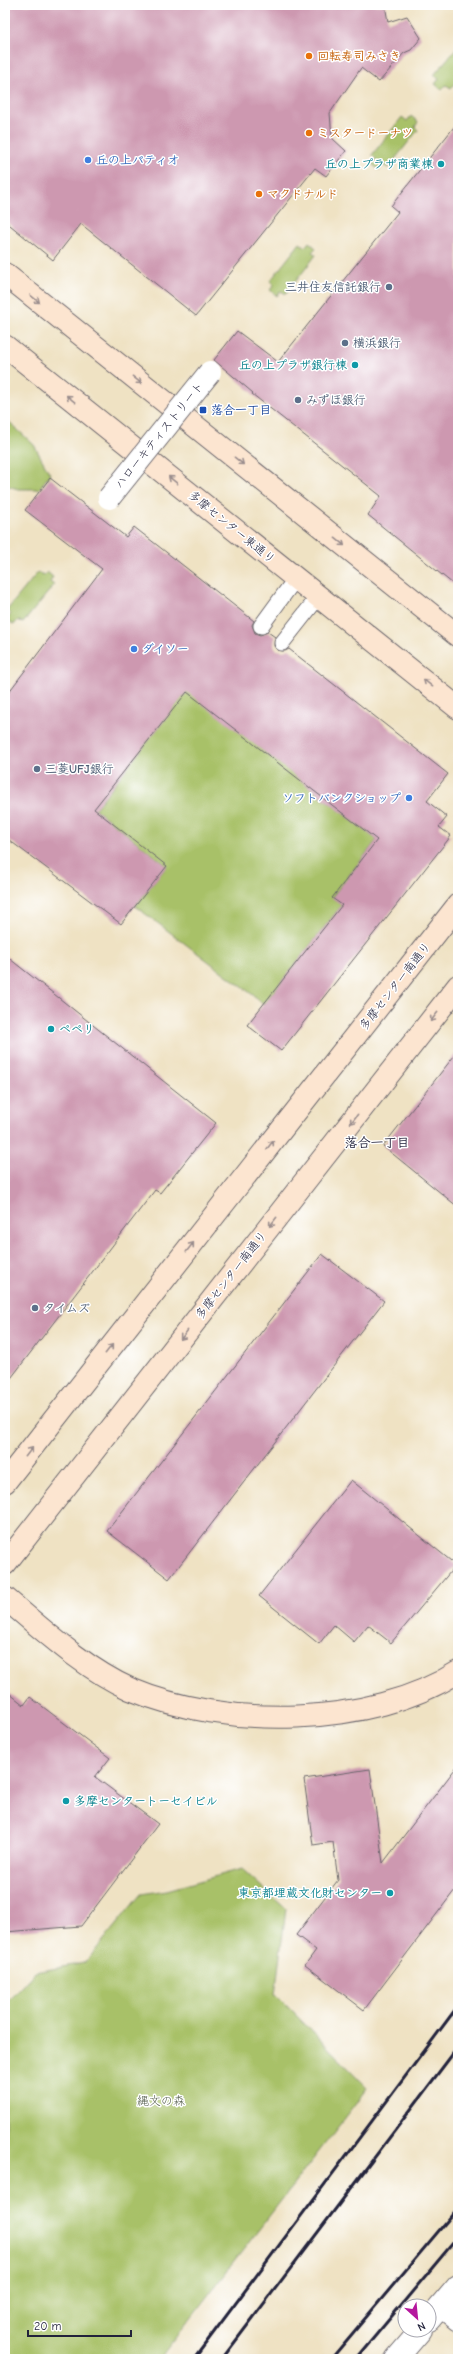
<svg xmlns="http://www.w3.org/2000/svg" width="463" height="2364" font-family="'Comic Neue','Klee One',sans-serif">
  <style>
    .green { fill: #a8c167; stroke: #657251 }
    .building { fill: #cd98b0 }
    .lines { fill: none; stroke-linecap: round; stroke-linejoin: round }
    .lane-casing { stroke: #6a656b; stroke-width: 17 }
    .street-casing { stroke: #6a656b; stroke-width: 24 }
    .secondary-casing { stroke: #6a656b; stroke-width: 24 }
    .lane { stroke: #fff; stroke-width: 15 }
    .street { stroke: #fff; stroke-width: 22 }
    .secondary { stroke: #fce5d0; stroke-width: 22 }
    .rail { stroke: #22223b; stroke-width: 3 }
    .street-bridge-casing { stroke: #6a656b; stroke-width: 24; stroke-linecap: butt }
    .street-bridge { stroke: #fff; stroke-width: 22 }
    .oneway { stroke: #9a8d8d }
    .food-dot { fill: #e8710a; stroke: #fff; stroke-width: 1.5 }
    .shop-dot { fill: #3f7fe0; stroke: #fff; stroke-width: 1.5 }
    .culture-dot { fill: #0f9aa8; stroke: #fff; stroke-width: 1.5 }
    .service-dot { fill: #5c6f8a; stroke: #fff; stroke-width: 1.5 }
    .transit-dot { fill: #1a4fb4; stroke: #fff; stroke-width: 1.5 }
    .labels { text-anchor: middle; stroke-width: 3; stroke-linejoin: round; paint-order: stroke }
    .food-label { font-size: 12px; font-weight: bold; fill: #c56008; stroke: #fff; text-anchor: start }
    .shop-label { font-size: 12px; font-weight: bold; fill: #366cbe; stroke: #fff; text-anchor: start }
    .culture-label { font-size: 12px; font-weight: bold; fill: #0d838f; stroke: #fff; text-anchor: end }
    .service-label { font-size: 12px; font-weight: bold; fill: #4e5e75; stroke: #fff; text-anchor: start }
    .transit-label { font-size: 12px; font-weight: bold; fill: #164399; stroke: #fff; text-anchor: start }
    .street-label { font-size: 12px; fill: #22223b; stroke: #fff }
    .park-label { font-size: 12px; fill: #515a4a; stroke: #fff }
    .neighbourhood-label { font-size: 13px; font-weight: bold; fill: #22223b; stroke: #fff }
  </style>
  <rect width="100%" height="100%" fill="#fff"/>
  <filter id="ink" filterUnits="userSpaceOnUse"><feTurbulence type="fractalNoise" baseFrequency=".025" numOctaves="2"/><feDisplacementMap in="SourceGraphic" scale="8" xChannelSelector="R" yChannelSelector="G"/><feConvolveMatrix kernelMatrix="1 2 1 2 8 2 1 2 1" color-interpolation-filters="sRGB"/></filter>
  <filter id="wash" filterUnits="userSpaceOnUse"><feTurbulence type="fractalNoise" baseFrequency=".012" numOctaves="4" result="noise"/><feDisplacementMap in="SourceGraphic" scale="16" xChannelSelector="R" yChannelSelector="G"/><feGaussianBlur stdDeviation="0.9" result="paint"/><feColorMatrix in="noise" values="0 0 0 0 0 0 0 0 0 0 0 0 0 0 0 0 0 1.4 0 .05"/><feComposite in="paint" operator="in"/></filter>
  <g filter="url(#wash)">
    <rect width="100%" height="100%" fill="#efe2c3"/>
    <path class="green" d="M458 46V80L451 88 446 85 442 90 435 84 439 79 434 75Z
      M411 116 418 122 415 127 418 130 388 168 383 165 379 170 372 164 376 159 372 155 402 117 407 121Z
      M309 242 316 248 312 252 316 255 286 294 281 291 277 296 270 290 274 285 270 281 300 243 305 247Z
      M5 418 34 445 50 474 39 489H18L5 485Z
      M38 572 43 576 47 572 53 577 50 582 54 585 23 623 18 620 14 625 7 619 11 614 7 610Z
      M187 691 377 840 332 897 342 905 263 1005 257 998 135 906 167 866 95 809Z
      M242 1869 286 1909 275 1994 368 2088 159 2359H5V2004L35 1972 85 1963 141 1894 167 1890Z"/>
    <g id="blocks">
      <path class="building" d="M5 5H385L388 22 407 16 421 38 411 50 404 53 379 82 361 68 330 113 332 138 346 151 326 176 315 168 196 316 81 224 53 260 5 221Z
        M458 122V588L368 515 381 496 252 394 253 393 214 360 237 331 278 362 398 212 391 206Z
        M50 478 126 537 134 527 254 621 252 625 255 633 260 635 268 632 275 637 274 646 277 650 285 651 289 649 448 774 427 801 447 817 439 827 451 836 281 1051 247 1025 342 905 332 898 377 840 187 692 94 809 167 866 121 924 5 837V697L102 569 25 510Z
        M5 955 216 1123 160 1193 155 1190 5 1386Z
        M458 1051V1207L383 1146Z
        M322 1254 384 1301 169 1579 107 1531Z
        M351 1480 456 1565 391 1643 368 1625 354 1642 334 1625 319 1644 259 1596Z
        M5 1690 24 1705 30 1697 110 1758 95 1777 158 1824 81 1926 5 1932Z
        M458 1765V1886L364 2010 305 1965 316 1950 296 1935 338 1880 333 1842 313 1845 304 1779 370 1769 383 1863Z"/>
    </g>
  </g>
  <g filter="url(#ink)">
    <use href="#blocks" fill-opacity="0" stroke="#6a656b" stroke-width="1"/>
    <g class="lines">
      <defs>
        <path id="lane" d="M261 626 296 578
          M282 643 319 596"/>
        <path id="street" d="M441 2306 458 2320
          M429 2320 458 2286
          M396 2359 421 2330"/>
        <path id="secondary" d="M5 274 458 636
          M5 346 458 708
          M5 1482 458 905
          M5 1564 458 986
          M5 1598C42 1629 85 1669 130 1689 225 1729 370 1728 458 1672"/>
      </defs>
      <use href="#lane" class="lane-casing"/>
      <use href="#street" class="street-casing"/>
      <use href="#secondary" class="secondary-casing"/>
      <use href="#lane" class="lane"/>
      <use href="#street" class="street"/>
      <use href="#secondary" class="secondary"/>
      <path class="rail" d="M194 2359 458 2006
        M222 2359 458 2047
        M331 2359 458 2208
        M356 2359 458 2237"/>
      <defs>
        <path id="street-bridge" d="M109 498 210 372"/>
      </defs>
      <use href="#street-bridge" class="street-bridge-casing"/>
      <use href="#street-bridge" class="street-bridge"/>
    </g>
    <defs><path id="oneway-shaft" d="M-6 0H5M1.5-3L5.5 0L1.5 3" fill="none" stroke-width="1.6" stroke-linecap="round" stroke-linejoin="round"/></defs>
    <g class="oneway">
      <use href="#oneway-shaft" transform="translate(35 299) rotate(39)"/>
      <use href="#oneway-shaft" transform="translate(137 380) rotate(39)"/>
      <use href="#oneway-shaft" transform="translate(71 399) rotate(-141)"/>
      <use href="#oneway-shaft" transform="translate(239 461) rotate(39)"/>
      <use href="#oneway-shaft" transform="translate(173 480) rotate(-141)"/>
      <use href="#oneway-shaft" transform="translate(340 542) rotate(39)"/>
      <use href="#oneway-shaft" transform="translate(428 683) rotate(-141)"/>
      <use href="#oneway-shaft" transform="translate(434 1017) rotate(128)"/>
      <use href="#oneway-shaft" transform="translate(354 1119) rotate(128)"/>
      <use href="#oneway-shaft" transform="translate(270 1145) rotate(-52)"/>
      <use href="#oneway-shaft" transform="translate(273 1222) rotate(128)"/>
      <use href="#oneway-shaft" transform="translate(190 1247) rotate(-52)"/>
      <use href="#oneway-shaft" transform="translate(184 1335) rotate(128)"/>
      <use href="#oneway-shaft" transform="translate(109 1349) rotate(-52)"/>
      <use href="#oneway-shaft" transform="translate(29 1452) rotate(-52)"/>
    </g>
  </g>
  <g class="food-dot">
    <circle cx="309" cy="56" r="4"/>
    <circle cx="309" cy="133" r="4"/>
    <circle cx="259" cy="194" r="4"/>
  </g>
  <g class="shop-dot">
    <circle cx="88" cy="160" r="4"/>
    <circle cx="134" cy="649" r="4"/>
    <circle cx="409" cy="798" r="4"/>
  </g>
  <g class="culture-dot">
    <circle cx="441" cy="164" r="4"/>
    <circle cx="355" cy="365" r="4"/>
    <circle cx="51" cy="1029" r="4"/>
    <circle cx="66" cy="1801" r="4"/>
    <circle cx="390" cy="1893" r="4"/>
  </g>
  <g class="service-dot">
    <circle cx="389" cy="287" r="4"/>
    <circle cx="345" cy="343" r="4"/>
    <circle cx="298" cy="400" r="4"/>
    <circle cx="37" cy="769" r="4"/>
    <circle cx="35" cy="1308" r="4"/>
  </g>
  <rect class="transit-dot" x="199" y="406" width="8" height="8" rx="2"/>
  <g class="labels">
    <g class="food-label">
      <text x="317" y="60">回転寿司みさき</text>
      <text x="317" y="137">ミスタードーナツ</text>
      <text x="267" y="198">マクドナルド</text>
    </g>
    <g class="shop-label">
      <text x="96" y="164">丘の上パティオ</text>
      <text x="142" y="653">ダイソー</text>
      <text x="401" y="802" text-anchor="end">ソフトバンクショップ</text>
    </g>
    <g class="culture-label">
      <text x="433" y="168">丘の上プラザ商業棟</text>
      <text x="347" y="369">丘の上プラザ銀行棟</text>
      <text x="59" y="1033" text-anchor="start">ペペリ</text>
      <text x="74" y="1805" text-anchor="start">多摩センタートーセイビル</text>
      <text x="382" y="1897">東京都埋蔵文化財センター</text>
    </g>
    <g class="service-label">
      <text x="381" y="291" text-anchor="end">三井住友信託銀行</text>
      <text x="353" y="347">横浜銀行</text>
      <text x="306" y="404">みずほ銀行</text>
      <text x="45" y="773">三菱UFJ銀行</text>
      <text x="43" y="1312">タイムズ</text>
    </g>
    <g class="transit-label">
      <text x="211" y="414">落合一丁目</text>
    </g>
    <g class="street-label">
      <text transform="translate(159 435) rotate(-51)" y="4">ハローキティストリート</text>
      <text transform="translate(232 527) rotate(39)" y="4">多摩センター東通り</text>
      <text transform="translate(395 986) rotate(-52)" y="4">多摩センター南通り</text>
      <text transform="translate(231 1275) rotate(-52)" y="4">多摩センター南通り</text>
    </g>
    <g class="park-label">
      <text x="161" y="2105">縄文の森</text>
    </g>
    <g class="neighbourhood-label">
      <text x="377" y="1147">落合一丁目</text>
    </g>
  </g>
  <rect width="463" height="2364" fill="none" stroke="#fff" stroke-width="20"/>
  <g transform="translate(417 2318) rotate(153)"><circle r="19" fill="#ffffff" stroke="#a7a7b1"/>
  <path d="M0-3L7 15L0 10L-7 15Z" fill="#b5179e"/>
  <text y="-6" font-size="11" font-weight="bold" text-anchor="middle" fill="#22223b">N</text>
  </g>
  <path d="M28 2330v6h103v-6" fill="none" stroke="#22223b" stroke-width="2"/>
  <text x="34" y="2330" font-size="12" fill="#22223b" stroke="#ffffff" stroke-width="3" paint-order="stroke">20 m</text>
</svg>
